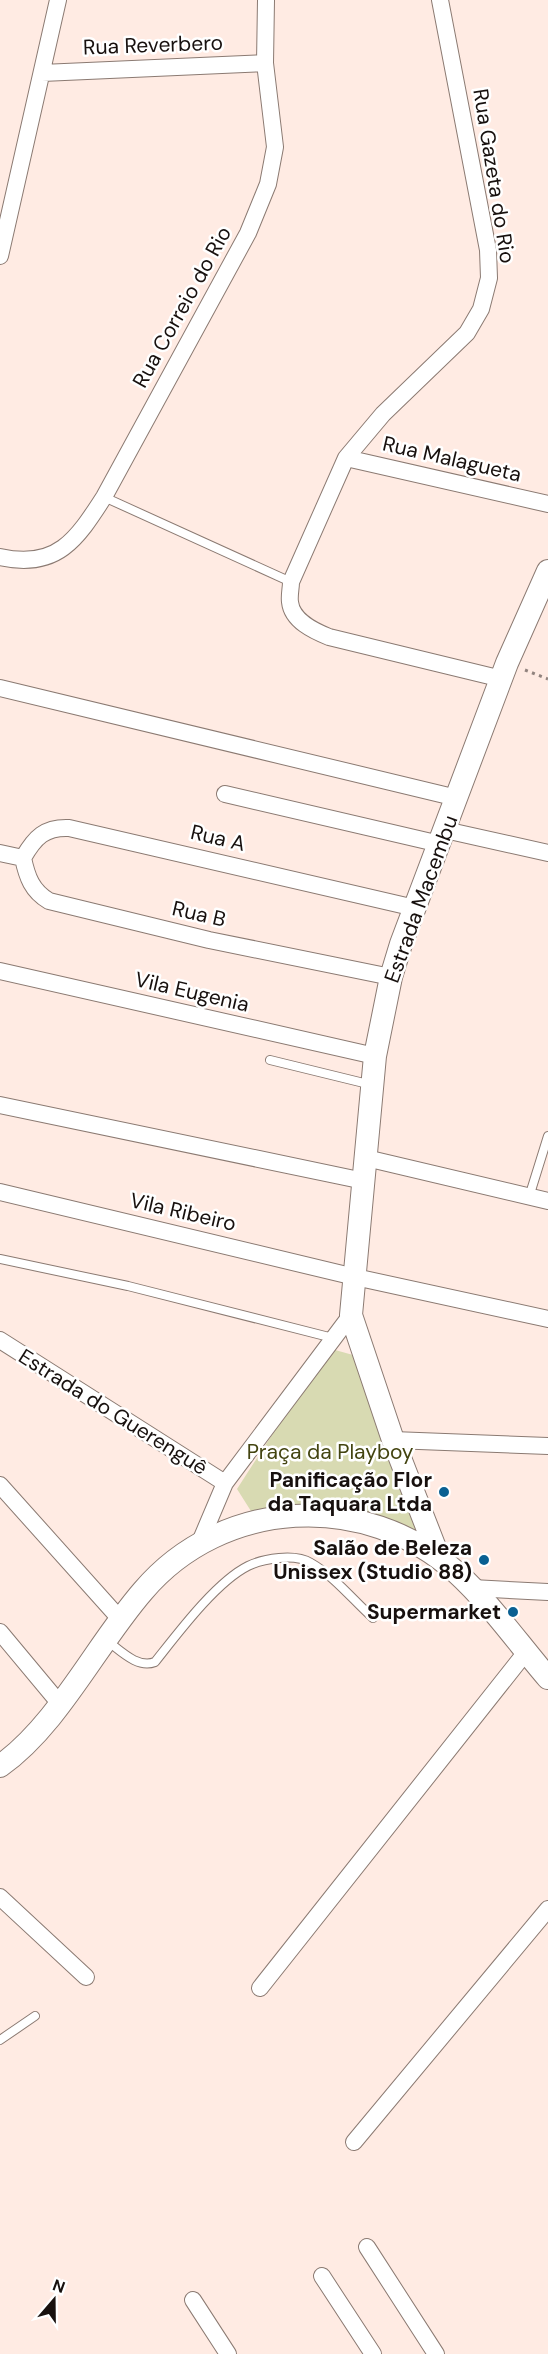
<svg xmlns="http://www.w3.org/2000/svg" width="548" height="2354" font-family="'DM Sans',sans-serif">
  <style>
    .green { fill: #d8dab2 }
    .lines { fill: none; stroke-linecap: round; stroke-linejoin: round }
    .lane-casing { stroke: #8b7a72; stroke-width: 10 }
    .street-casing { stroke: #8b7a72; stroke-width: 18 }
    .secondary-casing { stroke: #8b7a72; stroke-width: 24 }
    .path { stroke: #91837e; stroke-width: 3; stroke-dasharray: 3 4.5; stroke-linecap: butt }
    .lane { stroke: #fff; stroke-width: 8 }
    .street { stroke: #fff; stroke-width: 16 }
    .secondary { stroke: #fff; stroke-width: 22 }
    .poi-dot { fill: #0a6092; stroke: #fff; stroke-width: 2 }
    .labels { text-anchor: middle; stroke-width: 5; stroke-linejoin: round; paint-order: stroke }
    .street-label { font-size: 21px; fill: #17100e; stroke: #fff }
    .park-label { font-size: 21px; fill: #434410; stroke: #fff }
    .poi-label { font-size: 21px; font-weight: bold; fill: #17100e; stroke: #fff; text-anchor: end }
  </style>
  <rect width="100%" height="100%" fill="#ffebe3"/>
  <path class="green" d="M328 1348 353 1355 428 1546 413 1536 256 1519 237 1489Z"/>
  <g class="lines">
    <defs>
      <path id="lane" d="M104 497 291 582
        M270 1060 372 1085
        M529 1197 548 1136
        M0 1259 128 1286 333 1338
        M106 1640C120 1650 137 1669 155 1662 178 1633 216 1582 248 1566 258 1561 269 1559 279 1558 290 1557 301 1557 311 1563 334 1576 353 1600 373 1618
        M0 2040 35 2016"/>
      <path id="street" d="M440 0 488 250 489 278 481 309 467 333 383 414 346 458 291 582C291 588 289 596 290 602 292 621 314 631 329 637L502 679
        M42 73 265 63
        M0 256 58 0
        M346 458 548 504
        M0 557C57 570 77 539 104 497L248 233 268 184 275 147 265 63 266 0
        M0 688 457 798
        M225 794 440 844
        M445 830 548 853
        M0 853 23 858
        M23 858C35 837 45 827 69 828L415 908
        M23 858C27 877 32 891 49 901L209 940 391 977
        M0 971 375 1056
        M0 1105 364 1181
        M366 1158 548 1201
        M0 1192 355 1277 548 1319
        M0 1340 225 1483
        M393 1440 548 1446
        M0 1485 120 1619
        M200 1542 225 1483 351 1315
        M472 1588 548 1592
        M0 1632 60 1704
        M0 1897 86 1977
        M260 1988 526 1652
        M354 2142 548 1909
        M367 2247 436 2354
        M322 2276 373 2354
        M193 2300 228 2354"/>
      <path id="secondary" d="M439 1558 393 1440 351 1315 375 1056 391 977 401 944 507 663 548 571
        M0 1766C58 1725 96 1645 143 1591 222 1498 365 1490 456 1572 490 1603 518 1643 548 1678"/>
    </defs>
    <use href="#lane" class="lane-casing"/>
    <use href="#street" class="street-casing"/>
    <use href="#secondary" class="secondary-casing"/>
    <path class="path" d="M525 670 548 679"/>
    <use href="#lane" class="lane"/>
    <use href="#street" class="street"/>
    <use href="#secondary" class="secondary"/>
  </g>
  <g class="poi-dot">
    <circle cx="444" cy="1492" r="6"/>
    <circle cx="484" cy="1560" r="6"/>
    <circle cx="513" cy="1612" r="6"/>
  </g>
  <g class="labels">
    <g class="street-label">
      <text transform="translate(153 45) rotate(-2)" y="7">Rua Reverbero</text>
      <text transform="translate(494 176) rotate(81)" y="7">Rua Gazeta do Rio</text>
      <text transform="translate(182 307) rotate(-61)" y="7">Rua Correio do Rio</text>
      <text transform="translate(452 459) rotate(13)" y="7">Rua Malagueta</text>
      <text transform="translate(218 838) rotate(13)" y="7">Rua A</text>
      <text transform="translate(421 899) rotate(-70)" y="7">Estrada Macembu</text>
      <text transform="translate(199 914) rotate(13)" y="7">Rua B</text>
      <text transform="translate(192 992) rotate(13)" y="7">Vila Eugenia</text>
      <text transform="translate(183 1212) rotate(13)" y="7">Vila Ribeiro</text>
      <text transform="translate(113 1412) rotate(32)" y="7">Estrada do Guerenguê</text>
    </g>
    <g class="park-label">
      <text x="330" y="1459">Praça da Playboy</text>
    </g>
    <g class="poi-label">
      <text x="432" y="1487">Panificação Flor<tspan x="432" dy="24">da Taquara Ltda</tspan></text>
      <text x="472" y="1555">Salão de Beleza<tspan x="472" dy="24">Unissex (Studio 88)</tspan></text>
      <text x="501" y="1619">Supermarket</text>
    </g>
  </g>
  <g transform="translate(54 2300) rotate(20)" stroke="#ffffff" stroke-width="4.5" paint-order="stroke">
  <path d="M0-4.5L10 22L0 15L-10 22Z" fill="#17100e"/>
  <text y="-9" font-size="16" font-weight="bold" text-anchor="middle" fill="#17100e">N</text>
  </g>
</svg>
